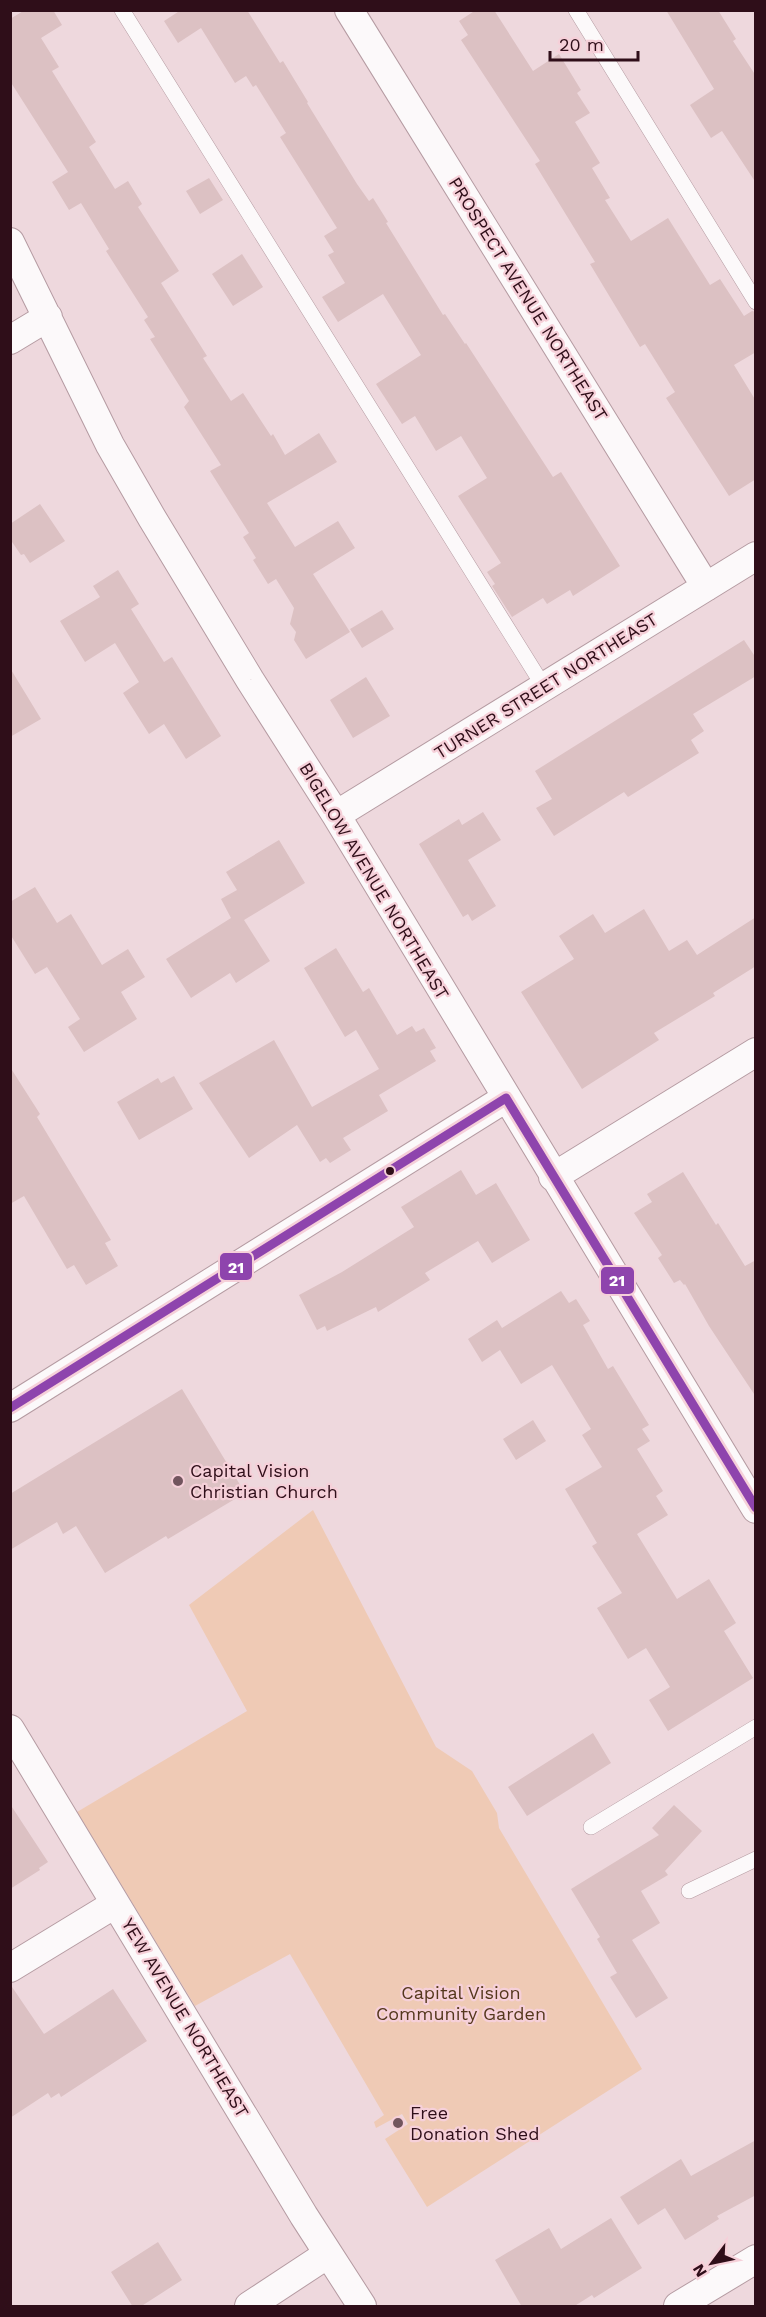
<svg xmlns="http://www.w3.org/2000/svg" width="766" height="2317" font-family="'Work Sans',sans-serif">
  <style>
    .green { fill: #efcab5 }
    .building { fill: #dcc1c3 }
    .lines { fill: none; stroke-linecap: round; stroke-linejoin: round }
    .service-casing { stroke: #b59ba2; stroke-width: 16 }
    .minor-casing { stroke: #b59ba2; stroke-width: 30 }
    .service { stroke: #fcf9fa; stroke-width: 15 }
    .minor { stroke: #fcf9fa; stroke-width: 28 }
    .bus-1-casing { stroke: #f6d0d9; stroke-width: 14 }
    .bus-1 { stroke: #8e44ad; stroke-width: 9 }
    .bus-dot { fill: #2f0e19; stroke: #f6d0d9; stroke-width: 2 }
    .poi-dot { fill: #72555e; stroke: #f6d0d9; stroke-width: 2 }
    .labels { text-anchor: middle; stroke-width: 4.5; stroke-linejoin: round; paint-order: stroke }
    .street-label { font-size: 18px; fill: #2f0e19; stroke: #f6d0d9 }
    .poi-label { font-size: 18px; fill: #2f0e19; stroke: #f6d0d9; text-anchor: start }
    .park-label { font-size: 18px; fill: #54371c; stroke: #f6d0d9 }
    .line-badge { stroke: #f6d0d9; stroke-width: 2 }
    .badge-label { font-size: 16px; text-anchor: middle; font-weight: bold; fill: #fff }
  </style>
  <rect width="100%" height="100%" fill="#eed8dd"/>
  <path class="green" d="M313 1510 436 1747 472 1771 497 1813 499 1828 642 2069 427 2207 385 2139 408 2124 402 2114 376 2128 374 2122 384 2115 290 1954 195 2006 77 1812 247 1711 189 1605Z"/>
  <path class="building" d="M25 10H53L62 25 41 38 59 67 52 71 96 142 89 147 115 189 128 181 142 204 138 207 179 271 161 283 207 356 203 358 231 401 243 393 271 436 273 434 285 455 319 433 337 462 267 503 295 547 338 521 355 548 313 574 350 632 306 659 294 640 296 632 290 624 294 608 276 579 268 584 253 560 256 558 243 537 249 533 210 471 221 465 184 407 189 401 150 339 155 337 144 320 148 317 106 251 109 249 81 203 69 210 52 182 68 172 10 81V19Z
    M181 10H247L280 63 283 61 308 102 307 103 357 184 369 201 373 198 388 222 386 223 443 315 445 314 465 344 466 343 553 477 561 472 620 566 573 596 570 590 547 604 543 598 512 617 492 586 495 584 487 572 501 563 458 496 487 478 461 436 436 451 415 416 402 424 376 384 421 355 383 294 338 322 322 297 345 283 328 255 334 252 324 236 337 228 280 137 286 133 256 85 253 87 246 76 235 83 201 28 178 43 164 21Z
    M476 10H494L533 71 559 54 581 90 577 93 590 113 575 122 600 163 592 168 610 198 605 200 631 241 668 218 710 285 720 279 744 316 752 311 756 312V352L734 365 756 401V479L729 496 666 398 675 392 645 344 640 347 590 264 595 262 535 164 540 161 461 40 468 35 459 21Z
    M666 10H718L736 39 733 41 756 76V183L722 131 711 138 690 105 714 89Z
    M209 178 223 200 200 214 186 191Z
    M242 254 263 287 233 306 212 274Z
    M40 504 65 541 30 563 24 554 21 555 10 539V524Z
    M118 570 139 604 131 609 164 662 172 657 221 736 186 759 164 724 149 734 123 693 139 682 115 643 85 662 60 621 100 597 93 586Z
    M382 610 394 629 362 648 350 629Z
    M744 640 756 658V676L693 714 704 731 691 740 699 753 628 797 624 792 554 836 536 808 552 799 535 771Z
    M10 668 41 719 10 737Z
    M366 677 390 716 353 738 330 700Z
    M483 812 501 840 468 860 496 906 472 921 468 914 463 917 419 844 459 819 462 825Z
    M279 840 305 883 244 920 270 961 236 983 230 973 191 998 166 959 231 918 221 899 237 890 226 872Z
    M35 887 57 923 71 914 102 965 128 949 145 977 121 992 137 1019 84 1052 68 1027 80 1019 47 967 35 974 10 934V902Z
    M644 909 669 951 687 940 697 955 756 917V966L713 993 715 996 654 1033 659 1040 582 1089 521 992 574 959 559 936 593 914 605 933Z
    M336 948 363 992 369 988 397 1035 412 1026 416 1032 424 1028 436 1048 430 1051 436 1061 379 1095 388 1111 343 1138 351 1150 330 1163 326 1158 320 1162 297 1125 249 1158 199 1083 274 1040 312 1107 379 1069 356 1030 345 1037 304 968Z
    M10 1067 40 1114 37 1117 111 1240 105 1243 118 1266 86 1285 74 1265 67 1269 24 1196 10 1204Z
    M174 1076 193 1109 139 1140 117 1102 158 1078 161 1083Z
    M461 1170 476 1195 496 1183 530 1240 492 1263 478 1241 425 1273 430 1280 378 1312 376 1307 327 1331 325 1326 317 1330 299 1295 342 1272 414 1227 401 1207Z
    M683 1172 716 1225 718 1223 745 1266 756 1260V1397L709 1326 685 1284 684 1285 680 1280 674 1283 658 1258 662 1255 634 1213 652 1202 647 1194Z
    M561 1291 569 1303 576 1299 590 1321 583 1325 608 1369 613 1366 649 1425 642 1429 650 1441 637 1449 663 1491 656 1496 668 1515 637 1534 677 1599 709 1579 736 1623 724 1631 753 1678 668 1731 649 1700 670 1687 646 1648 628 1659 597 1608 622 1593 592 1546 597 1543 565 1489 602 1467 582 1435 591 1429 552 1365 521 1384 500 1350 482 1362 468 1339 497 1320 502 1328Z
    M182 1389 245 1493 168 1539 166 1536 105 1573 76 1526 63 1534 57 1522 10 1550V1494Z
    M533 1420 546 1441 516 1460 503 1439Z
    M593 1733 611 1763 527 1816 508 1787Z
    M10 1804 48 1862 39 1868 40 1870 10 1889Z
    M674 1805 702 1831 665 1871 668 1875 641 1891 660 1923 632 1940 668 1998 636 2018 610 1977 617 1973 597 1939 600 1937 571 1889 659 1835 652 1828Z
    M10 1984 44 2034 113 1989 147 2041 61 2097 59 2093 51 2098 48 2093 10 2118Z
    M756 2140V2195L717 2216 719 2219 685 2240 665 2208 638 2225 620 2197 681 2159 691 2176Z
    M611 2218 642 2268 594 2298 592 2295 573 2307H522L495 2260 549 2228 561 2249Z
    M158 2242 182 2280 140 2307H133L111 2272Z"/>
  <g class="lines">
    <defs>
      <path id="service" d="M122 10 544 687
        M576 10 756 302
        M591 1827 756 1727
        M689 1891 756 1859"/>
      <path id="minor" d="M349 10 706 587
        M10 242 110 445 152 518 250 680 336 815 756 1509
        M10 340 48 317
        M336 815 756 556
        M553 1177 756 1052
        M10 1408 506 1098
        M10 1729 304 2216 362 2306
        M10 1968 115 1904
        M249 2306 328 2254
        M678 2306 756 2259"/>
    </defs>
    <use href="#service" class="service-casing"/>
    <use href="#minor" class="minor-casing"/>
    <use href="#service" class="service"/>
    <use href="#minor" class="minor"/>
    <defs>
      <path id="bus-1" d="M10 1408 506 1098 756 1508"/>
    </defs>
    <use href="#bus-1" class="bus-1-casing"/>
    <use href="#bus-1" class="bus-1"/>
  </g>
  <circle class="bus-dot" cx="390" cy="1171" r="5"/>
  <g class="poi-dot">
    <circle cx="178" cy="1481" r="6"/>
    <circle cx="398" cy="2123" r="6"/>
  </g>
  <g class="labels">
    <g class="street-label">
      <text transform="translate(528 299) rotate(58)" y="6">PROSPECT AVENUE NORTHEAST</text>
      <text transform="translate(546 686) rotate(-32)" y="6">TURNER STREET NORTHEAST</text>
      <text transform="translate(374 881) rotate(59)" y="6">BIGELOW AVENUE NORTHEAST</text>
      <text transform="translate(185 2018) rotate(59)" y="6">YEW AVENUE NORTHEAST</text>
    </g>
    <g class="poi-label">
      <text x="190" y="1477">Capital Vision<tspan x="190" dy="21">Christian Church</tspan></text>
      <text x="410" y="2119">Free<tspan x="410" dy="21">Donation Shed</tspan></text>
    </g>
    <g class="park-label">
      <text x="461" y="1999">Capital Vision<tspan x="461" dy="21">Community Garden</tspan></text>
    </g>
  </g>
  <g class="line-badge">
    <rect x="219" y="1252" width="34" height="29" rx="6" fill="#8e44ad"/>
    <rect x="600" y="1266" width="35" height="29" rx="6" fill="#8e44ad"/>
  </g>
  <g class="badge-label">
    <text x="236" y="1273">21</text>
    <text x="617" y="1286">21</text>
  </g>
  <rect width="766" height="2317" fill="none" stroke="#2f0e19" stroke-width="24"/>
  <g transform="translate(712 2263) rotate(238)" stroke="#f6d0d9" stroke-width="4.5" paint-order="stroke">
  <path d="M0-4.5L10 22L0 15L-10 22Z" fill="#2f0e19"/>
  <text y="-9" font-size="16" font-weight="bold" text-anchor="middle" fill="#2f0e19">N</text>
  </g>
  <path d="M550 51v9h88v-9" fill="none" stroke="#2f0e19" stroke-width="3"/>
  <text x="559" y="51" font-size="18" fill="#2f0e19" stroke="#f6d0d9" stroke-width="4.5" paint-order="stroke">20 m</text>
</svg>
